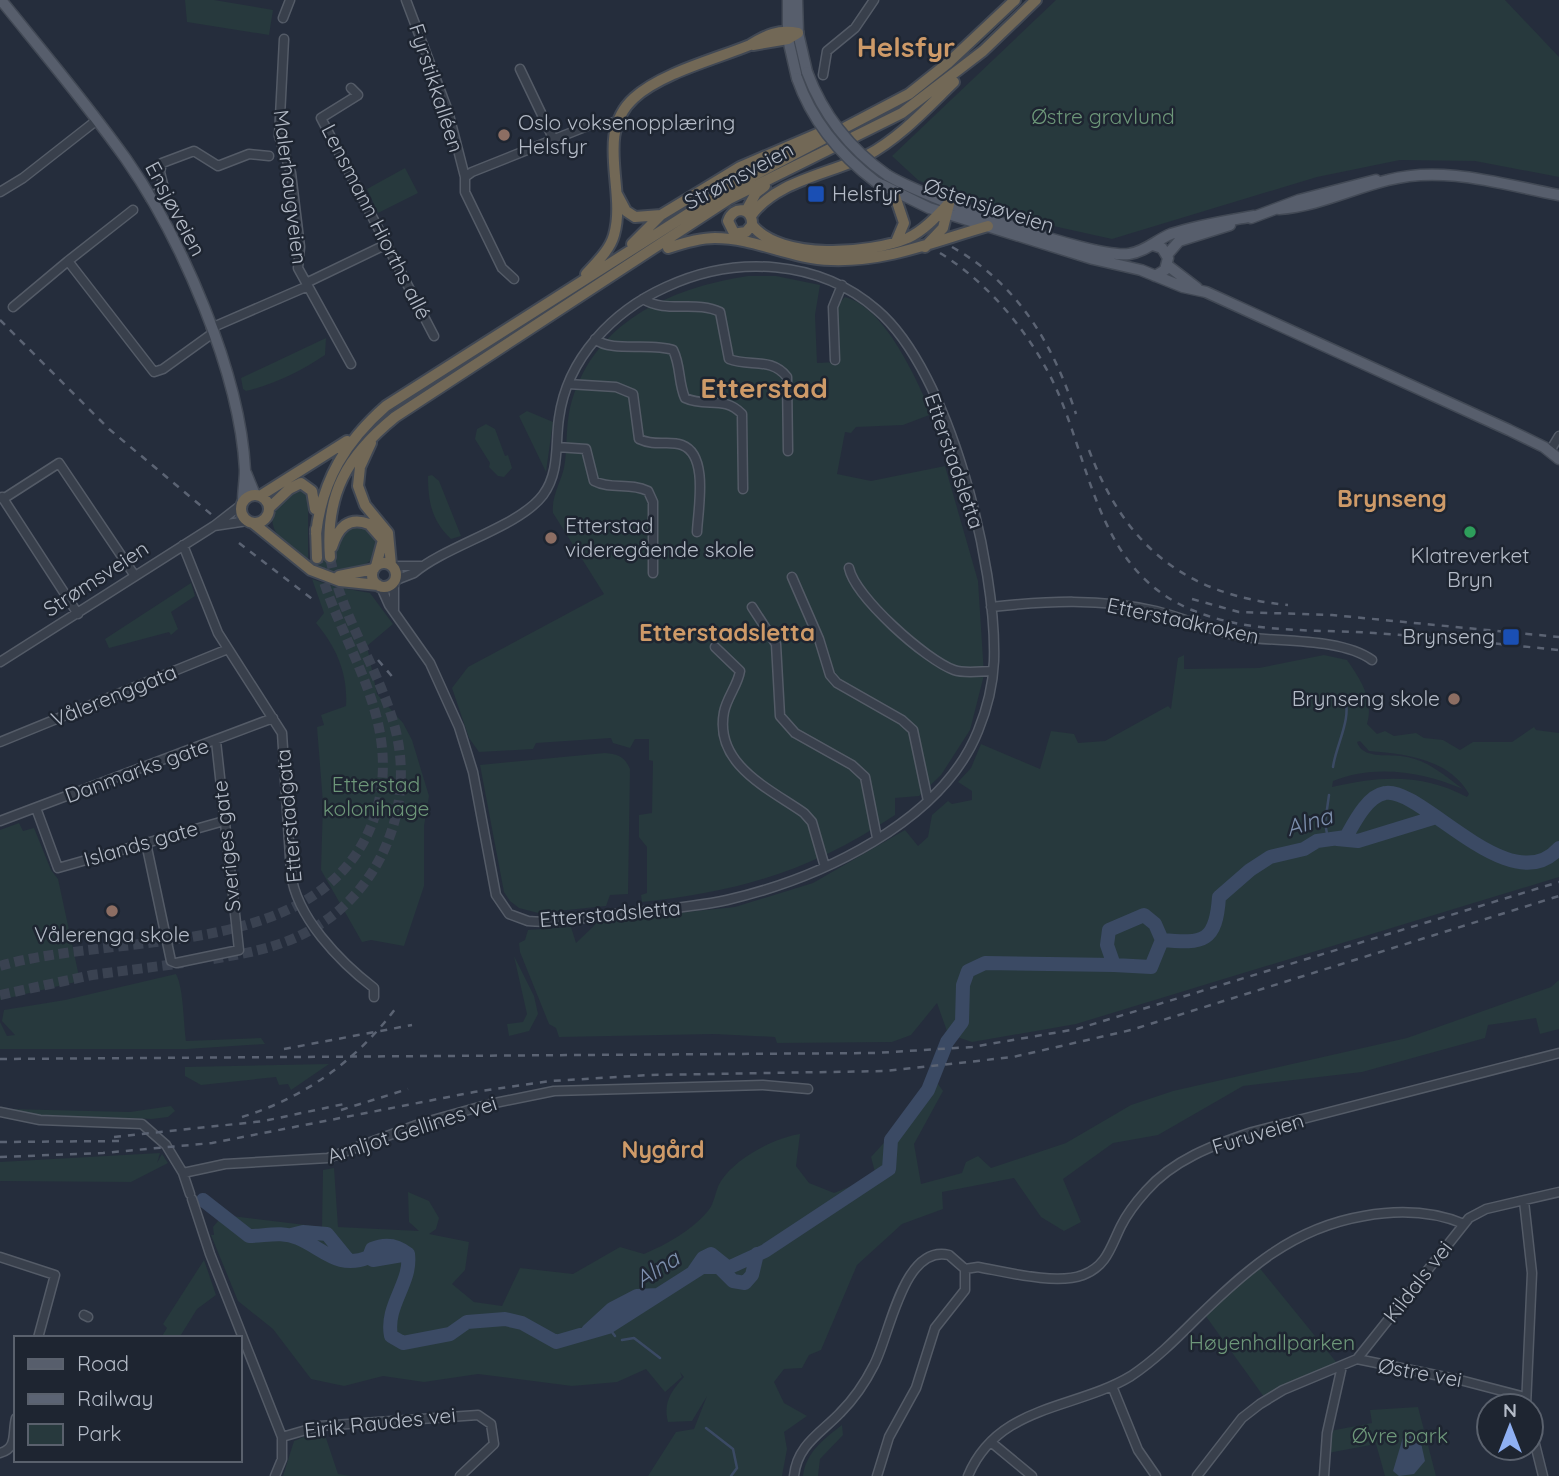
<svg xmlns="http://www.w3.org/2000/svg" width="1559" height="1476" font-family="Quicksand,sans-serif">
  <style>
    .green { fill: #27393d; fill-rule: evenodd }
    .water { fill: #3b4a64 }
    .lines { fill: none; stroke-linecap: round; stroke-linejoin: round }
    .stream { stroke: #3b4a64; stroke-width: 2.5 }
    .river { stroke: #3b4a64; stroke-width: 14 }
    .highway-tunnel { stroke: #3a4251; stroke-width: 10; stroke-dasharray: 10 5; stroke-linecap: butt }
    .minor-casing { stroke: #545b67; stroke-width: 11 }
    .major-casing { stroke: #424955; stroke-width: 13 }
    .highway-casing { stroke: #414854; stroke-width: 14 }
    .minor { stroke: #39404c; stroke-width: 8 }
    .major { stroke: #575e6c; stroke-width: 10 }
    .highway { stroke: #726856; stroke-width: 10 }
    .rail { stroke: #5b6373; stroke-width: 2.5; stroke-dasharray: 7 7; stroke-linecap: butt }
    .major-bridge-casing { stroke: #424955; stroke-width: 13; stroke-linecap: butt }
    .major-bridge { stroke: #575e6c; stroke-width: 10 }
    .education-dot { fill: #8d6e63; stroke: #1e2531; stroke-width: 2.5 }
    .transit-dot { fill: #1a4fb4; stroke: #1e2531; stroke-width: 2.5 }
    .leisure-dot { fill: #2e9e5b; stroke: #1e2531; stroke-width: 2.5 }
    .labels { text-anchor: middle; stroke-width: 5; stroke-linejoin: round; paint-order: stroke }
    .street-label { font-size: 21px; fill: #b4bbc7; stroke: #1e2531 }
    .park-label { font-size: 21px; fill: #6d9779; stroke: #1e2531 }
    .poi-label { font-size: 21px; fill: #b4bbc7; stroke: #1e2531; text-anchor: start }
    .water-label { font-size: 23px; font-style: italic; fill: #7d8fad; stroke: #1e2531 }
    .neighbourhood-label { font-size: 23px; font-weight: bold; fill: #ce9a68; stroke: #1e2531 }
    .quarter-label { font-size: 24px; font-weight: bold; fill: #ce9a68; stroke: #1e2531 }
    .district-label { font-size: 28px; font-weight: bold; fill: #ce9a68; stroke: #1e2531 }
  </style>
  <rect width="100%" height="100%" fill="#252d3c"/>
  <path class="green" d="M185 0H214L273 10 269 35 187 22Z
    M1056 0H1505L1559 57V177L1475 161 1400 160 1317 177 1112 239 1013 217 948 194 918 180 892 156Z
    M405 168 418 193 378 213 367 189Z
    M748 276H776L820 285 815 315 817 363 837 362 838 304 845 297C886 308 916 379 932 414L903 425 856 427 851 433 845 432 837 474 871 481 945 466 978 581 984 675 970 730 941 775 919 796 895 798V815C813 870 739 892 642 902L641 895 647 893V847L639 837V815L652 813 653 761 649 760V739H635L630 748 613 743 611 738 536 743 533 749 479 752 469 738 452 688 468 667 604 594 553 513C551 494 563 480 565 462 567 444 566 426 570 408 591 323 669 288 748 276Z
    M326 338 325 355C301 371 275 384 246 391L243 389 241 378Z
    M527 411 553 422 546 472 519 416Z
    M486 424 495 429 505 456 508 455 512 468 504 477 498 476 489 467 490 463 475 439 477 429Z
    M432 475 439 481 461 536 451 539C432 521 428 502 428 476Z
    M295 487 308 494V560L335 556 336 542 349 526 368 527 379 541 376 556C366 565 355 571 341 572 316 574 265 541 273 512 276 503 288 494 295 487Z
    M312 579 336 587 370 593 393 624 367 646 377 694 403 723 412 740 429 796 424 826V886L404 946 371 940 362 942 321 870 323 803 317 727 324 725 321 715 346 706C348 674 337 648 316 623L324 613Z
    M191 583 195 596 171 612 178 629 171 635 169 632 109 648 105 639Z
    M1184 655V669L1259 668 1324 655 1347 660C1361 680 1374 700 1367 724L1377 734 1385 731 1394 736 1416 733 1424 738 1443 740 1460 750 1473 742H1512L1534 727 1536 730 1559 733V877L1076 1024 972 1042 948 1034 937 1003 911 1035 892 1042 777 1043 775 1037 714 1034 559 1037 556 1028 549 1024 520 952 519 943 525 940 528 930 571 927 576 943 599 921 735 907 813 883 905 830 918 846 928 837 932 815 948 801 952 804 972 800V791L958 782 971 768 981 744 1040 769 1051 731 1074 734 1078 743 1105 741 1168 706 1171 709 1178 658ZM1360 741 1369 751C1406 754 1449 759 1469 794L1467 797C1422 773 1380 776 1332 787L1333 781C1376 764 1422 772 1463 789 1442 774 1427 759 1401 756 1385 754 1363 759 1357 742Z
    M605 753C618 754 625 757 630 769L628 894 610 895 606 906 538 913 519 908 510 901 504 892 480 765Z
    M19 823 23 831 34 828 51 870 58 879 80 981 0 1000V830Z
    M514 956 534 996 538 1014 529 1031 509 1036 507 1024 523 1022 527 1014Z
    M176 974C184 989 183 1022 186 1041L261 1038 265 1044 187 1049H0V1022L7 1036 15 1035 2 1021 4 1010 65 1000Z
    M1559 980V1029L1540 1034 1536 1018 1488 1025 1485 1038 1362 1072 1243 1086 1158 1135 1113 1143 1063 1179 1081 1222 1064 1231 1041 1217 1014 1178 942 1192 943 1209 902 1224 857 1265 821 1350 809 1355 802 1368 784 1369 774 1382 784 1403 807 1416 784 1432 787 1449 782 1476H648L676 1432 694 1429 707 1396 692 1421 668 1422C663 1403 671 1391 684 1377L680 1372 682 1377 665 1392 646 1369 617 1382 572 1386 478 1374 424 1382 383 1376 344 1386 311 1379 273 1329 238 1301 211 1235H214L213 1227 223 1215 322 1227 323 1170 334 1168 338 1227 419 1231 409 1222 408 1192 429 1201 439 1218 436 1229 429 1234 469 1242 465 1270 452 1284 474 1302 502 1306 520 1268 573 1274 620 1247 644 1254C667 1244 691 1231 708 1211 715 1203 715 1190 721 1181 736 1158 774 1138 800 1134L796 1166 809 1183 834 1193 876 1176 871 1157 922 1101 930 1086 938 1084 943 1091 914 1144 921 1184 962 1173 966 1162 978 1156 991 1168 1066 1143 1131 1105 1173 1091 1407 1038 1551 987Z
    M329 1064 291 1090 288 1084 279 1085 276 1077 201 1085 185 1076V1067Z
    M171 1106 175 1111 168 1117 152 1119 41 1115 9 1109 130 1112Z
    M160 1153 157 1163 162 1154 168 1163 131 1182 0 1181V1162Z
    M204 1260 216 1295 197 1309 179 1338H161L167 1328 163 1324Z
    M1258 1266 1337 1363 1264 1397 1205 1315Z
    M1418 1407 1436 1476H1385L1376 1444 1328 1453 1330 1431 1372 1423 1370 1410Z
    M842 1425 843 1435 820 1459 818 1476H803C806 1452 824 1439 842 1425Z
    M323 1429 338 1474 351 1476H283L294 1441Z"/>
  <path class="water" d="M1408 1431 1421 1443 1425 1461 1414 1474 1399 1476 1393 1471 1404 1434Z"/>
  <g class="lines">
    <path class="stream" d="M1333 767C1336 744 1353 718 1344 695
      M1328 839 1325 823 1329 795
      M608 1327 615 1336
      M622 1340 634 1338 660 1358
      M706 1428 733 1449 737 1468 731 1476"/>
    <path class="river" d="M1337 839 1358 841 1433 818
      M1114 965 1151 967 1162 940
      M203 1200 249 1236C266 1236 281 1231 298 1238 324 1249 338 1270 369 1257L372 1249C386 1243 397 1245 408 1254 412 1283 385 1305 391 1336L403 1343 450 1334 467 1322 505 1319 522 1323 556 1342 608 1327 702 1267H730L765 1251 889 1169 891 1140 928 1090 947 1042 962 1022 963 985 968 971 985 963 1114 965 1107 945 1109 930 1144 915 1155 924 1162 940C1204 944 1216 942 1219 897L1250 870 1270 857 1304 849 1317 841 1346 837C1354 823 1367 796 1385 793 1421 786 1511 903 1559 848
      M291 1235 303 1232 327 1234 349 1261
      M368 1257 373 1260 408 1254
      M718 1266 733 1281 745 1283 752 1275 757 1254
      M694 1271 703 1258 711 1254 726 1266
      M612 1309 637 1296 658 1295
      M588 1331 612 1309 630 1312"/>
    <path class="highway-tunnel" d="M213 959C248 953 283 947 314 928 385 887 417 798 393 721 376 664 341 615 330 557
      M0 966C113 933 300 959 364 841 383 806 387 767 379 728 367 669 331 617 317 558
      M0 995 92 975 183 963"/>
    <defs>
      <path id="minor" d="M406 0 448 111 465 177V192L502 268 514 279
        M283 18 290 0
        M284 39 279 136 291 173 300 247 298 268 351 364
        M520 69 554 140
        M823 75 827 51 855 28 874 0
        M351 88 358 95 321 118 434 336
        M465 177 472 172 590 125 617 122
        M0 192 23 178 97 120
        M150 198 164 188 160 172 162 163 194 151 218 166 249 154 269 156
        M133 210 68 261 154 372 163 369 213 333
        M306 283 387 244
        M643 299C666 314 696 300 720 312L729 359C749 367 772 357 787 377L788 451
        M13 307 68 261
        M211 328 308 286
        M595 339C611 353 651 342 673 350 681 366 678 382 685 398 706 408 724 395 742 414L743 489
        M835 360 833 307 842 285
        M568 384 616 387 633 394 639 439C656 447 668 440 682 445 709 455 698 509 697 532
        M557 447 586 449 594 481C611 490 630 482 648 491L653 502V573
        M1550 451 1559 436
        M2 497 78 614
        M3 499 59 463 135 576
        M214 526 247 521
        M183 545 218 633 282 733 291 873C296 917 340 962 374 988V997
        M393 566H423
        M849 568C855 597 926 660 954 670 965 674 981 671 993 671
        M792 577 819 639 830 675 837 683 902 720 913 730 928 801
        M381 587 389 605 430 663 459 727 473 772 496 895 509 914 528 921C556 924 587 917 616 914 653 910 690 908 727 900 818 879 941 823 978 731 987 709 993 684 994 661 997 567 950 372 877 310 819 259 735 255 666 287 613 311 567 358 559 418 555 444 560 472 543 495 519 527 447 545 414 573L396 580
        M752 607 776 644 780 716 795 733 852 765 865 777 877 838
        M991 607C1046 601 1101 598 1156 611 1185 618 1213 632 1243 637 1280 642 1342 638 1372 660
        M394 610V583
        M715 647 740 671C738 685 727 697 724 712 714 764 768 788 804 813L812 822 825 867
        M0 662 214 526 241 505
        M0 742 228 649
        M36 808 58 868 224 821
        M0 821 273 718
        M146 843 171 961 176 963 239 950 216 741
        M0 1112 40 1120 142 1124 166 1145 183 1173
        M190 1194 183 1173 225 1164 328 1158 422 1123 490 1104 554 1091 763 1085 808 1089
        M192 1199 210 1254 282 1437V1459L275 1476
        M1524 1201 1532 1273 1526 1406
        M0 1257 55 1275 38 1338
        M965 1269 978 1267C1006 1272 1056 1285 1083 1275 1107 1266 1111 1246 1121 1226 1127 1214 1137 1201 1146 1191 1173 1160 1213 1145 1252 1132L1559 1053
        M84 1315 88 1317
        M1357 1359 1460 1380 1525 1397
        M1112 1386 1138 1450 1156 1476
        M1531 1428 1543 1476
        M282 1437 320 1426 478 1415 491 1424 494 1444 460 1476
        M992 1443 1032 1476
        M0 1453C18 1448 12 1433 16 1418
        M794 1476C797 1445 821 1433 840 1413 854 1399 865 1383 874 1365 890 1335 903 1244 949 1255L965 1269V1290L935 1328 916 1388 889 1437 877 1476
        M968 1476C998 1404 1075 1410 1131 1376 1155 1360 1175 1340 1195 1320 1246 1270 1292 1228 1364 1216 1397 1210 1433 1211 1464 1224
        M1197 1476 1242 1418 1260 1404 1283 1390 1357 1359 1469 1218 1486 1209 1559 1192
        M1324 1476 1327 1433 1342 1366"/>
      <path id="major" d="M1 0C43 52 87 104 126 159 181 238 240 372 245 470 245 480 243 491 243 501
        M788 0V39L797 78
        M797 0 798 33 807 72
        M887 175C923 197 1091 259 1129 254 1145 252 1156 240 1171 234 1198 225 1226 221 1254 216
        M876 182 929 208 1093 259 1141 270 1183 287 1206 292 1509 430 1544 447 1559 459
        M1279 209C1318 206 1351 189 1388 180 1444 165 1504 185 1559 195
        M1251 218 1299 200 1376 180
        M1153 245 1162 248 1168 258 1165 270 1155 276
        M1167 255 1179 241 1230 225
        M1167 265 1197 288
        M246 473 255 495"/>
      <path id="highway" d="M753 45 788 39 798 33
        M894 193 904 223 896 242
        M617 194 626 211 635 217 661 215
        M746 211 756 193 765 186
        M751 216C775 181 830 174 866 156 900 138 927 108 954 82
        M752 225C781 261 870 254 908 238 925 230 937 216 949 203
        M733 231 728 221C733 205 753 207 752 225L746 232 739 233
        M632 244 661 215 740 167 831 128
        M925 247 943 228 949 204
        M668 248C683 243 699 238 715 238 755 238 791 259 831 260 888 262 935 241 988 226
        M586 274C596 263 610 250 614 235 627 190 594 134 634 98 661 73 716 59 750 45 766 35 779 29 798 33
        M371 443 360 467 358 486 365 505 388 533 391 565
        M241 509a14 14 0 1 1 28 0a14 14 0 1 1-28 0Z
        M260 496 347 441
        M269 508 289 489 301 483 312 491 315 509
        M253 523 311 570 340 581 378 585
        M316 529 317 558
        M316 534C322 480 346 441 386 406L724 191 909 94 948 63 1015 0
        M332 547C338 528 348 516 369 524L383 540 376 566
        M330 557C325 494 347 456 395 417L729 199 902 113 983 51 1036 0
        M372 575a12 12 0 1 1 24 0a12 12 0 1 1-24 0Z
        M339 576 374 569"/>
    </defs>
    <use href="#minor" class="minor-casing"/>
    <use href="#major" class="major-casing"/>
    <use href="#highway" class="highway-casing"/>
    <use href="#minor" class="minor"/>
    <use href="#major" class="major"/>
    <use href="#highway" class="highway"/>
    <path class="rail" d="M952 247C1018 284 1053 344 1076 414
      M940 253C990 284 1031 334 1056 388 1092 469 1098 571 1192 610 1249 634 1313 629 1374 633 1436 637 1498 644 1559 650
      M0 320 109 429 212 515
      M1089 450C1125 546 1185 595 1288 605
      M239 543 316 602
      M1192 599 1239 612 1332 615 1559 637
      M378 660 396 681
      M284 1049 412 1025
      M0 1059 875 1053 972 1047 1077 1029 1559 882
      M341 1110 408 1089
      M242 1117C306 1097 359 1059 398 1005
      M114 1137 264 1121 349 1103
      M0 1142 123 1141
      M0 1157 103 1153 212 1143 474 1092 551 1081 650 1075 886 1071 1013 1057 1131 1030 1559 896"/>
    <defs>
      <path id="major-bridge" d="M807 72C823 115 850 149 887 175
        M797 78C812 121 839 154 876 182"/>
    </defs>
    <use href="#major-bridge" class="major-bridge-casing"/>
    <use href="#major-bridge" class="major-bridge"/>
  </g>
  <g class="education-dot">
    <circle cx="504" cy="135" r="7"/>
    <circle cx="551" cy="538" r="7"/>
    <circle cx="1454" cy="699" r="7"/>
    <circle cx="112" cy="911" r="7"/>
  </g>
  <g class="transit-dot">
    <rect x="807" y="185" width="18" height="18" rx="3.5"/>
    <rect x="1502" y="628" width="18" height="18" rx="3.5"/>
  </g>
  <circle class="leisure-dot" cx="1470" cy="532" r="7"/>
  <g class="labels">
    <g class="street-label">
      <text transform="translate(436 88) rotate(72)" y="7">Fyrstikkalléen</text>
      <text transform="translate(739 176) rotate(-28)" y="7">Strømsveien</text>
      <text transform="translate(290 187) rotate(83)" y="7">Malerhaugveien</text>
      <text transform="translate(989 206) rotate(18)" y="7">Østensjøveien</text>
      <text transform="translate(175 209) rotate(62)" y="7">Ensjøveien</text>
      <text transform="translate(376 222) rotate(63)" y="7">Lensmann Hiorths allé</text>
      <text transform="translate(954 461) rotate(71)" y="7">Etterstadsletta</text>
      <text transform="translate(96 579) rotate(-33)" y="7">Strømsveien</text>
      <text transform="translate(1183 621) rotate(12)" y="7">Etterstadkroken</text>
      <text transform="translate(114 696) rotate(-22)" y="7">Vålerenggata</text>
      <text transform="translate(137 771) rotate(-20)" y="7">Danmarks gate</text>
      <text transform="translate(289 816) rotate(-95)" y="7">Etterstadgata</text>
      <text transform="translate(141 844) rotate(-16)" y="7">Islands gate</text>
      <text transform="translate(227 846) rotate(-96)" y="7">Sveriges gate</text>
      <text transform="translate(610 914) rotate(-5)" y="7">Etterstadsletta</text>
      <text transform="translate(412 1130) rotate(-18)" y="7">Arnljot Gellines vei</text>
      <text transform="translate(1258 1134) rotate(-17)" y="7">Furuveien</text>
      <text transform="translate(1418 1282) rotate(-52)" y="7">Kildals vei</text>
      <text transform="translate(1420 1373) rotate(10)" y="7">Østre vei</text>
      <text transform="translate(380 1423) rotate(-6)" y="7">Eirik Raudes vei</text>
    </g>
    <g class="park-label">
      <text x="1103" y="124">Østre gravlund</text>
      <text x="376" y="792">Etterstad<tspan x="376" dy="24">kolonihage</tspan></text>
      <text x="1272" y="1350">Høyenhallparken</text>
      <text x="1400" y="1443">Øvre park</text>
    </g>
    <g class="poi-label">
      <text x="518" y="130">Oslo voksenopplæring<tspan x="518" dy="24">Helsfyr</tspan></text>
      <text x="832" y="201">Helsfyr</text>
      <text x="565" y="533">Etterstad<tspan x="565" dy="24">videregående skole</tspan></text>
      <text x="1470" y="563" text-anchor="middle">Klatreverket<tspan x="1470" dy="24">Bryn</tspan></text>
      <text x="1495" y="644" text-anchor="end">Brynseng</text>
      <text x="1440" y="706" text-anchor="end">Brynseng skole</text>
      <text x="112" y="942" text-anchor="middle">Vålerenga skole</text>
    </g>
    <g class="water-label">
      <text transform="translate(1309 822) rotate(-17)" y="8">Alna</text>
      <text transform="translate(657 1269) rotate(-33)" y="8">Alna</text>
    </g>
    <g class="neighbourhood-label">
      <text x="663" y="1158">Nygård</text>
    </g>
    <g class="quarter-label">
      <text x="1392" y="507">Brynseng</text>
      <text x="727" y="641">Etterstadsletta</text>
    </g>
    <g class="district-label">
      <text x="906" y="57">Helsfyr</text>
      <text x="764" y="398">Etterstad</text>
    </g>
  </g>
  <rect x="14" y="1336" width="228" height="126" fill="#1e2531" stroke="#5a616d" stroke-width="2"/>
  <rect x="28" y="1359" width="35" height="10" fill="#575e6c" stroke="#5a616d" stroke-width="2"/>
  <text x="77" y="1371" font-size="21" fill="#b4bbc7">Road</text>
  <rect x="28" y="1394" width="35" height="10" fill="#5b6373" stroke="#5a616d" stroke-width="2"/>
  <text x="77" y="1406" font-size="21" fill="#b4bbc7">Railway</text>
  <rect x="28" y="1424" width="35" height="21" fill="#27393d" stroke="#5a616d" stroke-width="2"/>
  <text x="77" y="1441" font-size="21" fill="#b4bbc7">Park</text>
  <g transform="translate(1510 1427)"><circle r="33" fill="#1e2531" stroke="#5a616d" stroke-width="2"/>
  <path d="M0-5L12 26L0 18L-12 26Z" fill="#8fb0f2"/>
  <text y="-10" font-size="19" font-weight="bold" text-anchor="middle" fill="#b4bbc7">N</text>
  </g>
</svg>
